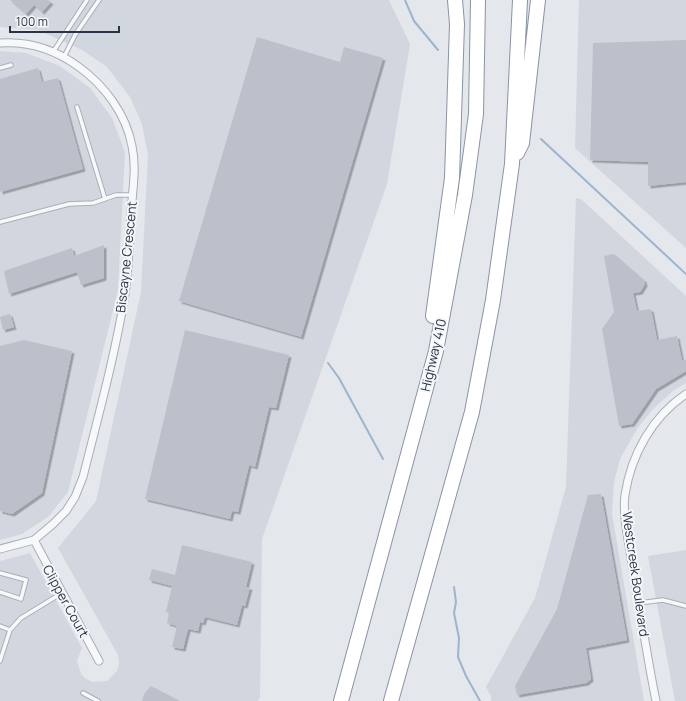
<svg xmlns="http://www.w3.org/2000/svg" width="686" height="701" font-family="Manrope,sans-serif">
  <style>
    .built { fill: #d2d6de }
    .lines { fill: none; stroke-linecap: round; stroke-linejoin: round }
    .stream { stroke: #9fb4cc; stroke-width: 2 }
    .building { fill: #bbc0ca; filter: url(#shadow) }
    .service-casing { stroke: #a9aeb7; stroke-width: 5.5 }
    .minor-casing { stroke: #a9aeb7; stroke-width: 9 }
    .motorway-casing { stroke: #8b94a3; stroke-width: 16 }
    .service { stroke: #f7f8fa; stroke-width: 3.5 }
    .minor { stroke: #f7f8fa; stroke-width: 7 }
    .motorway { stroke: #fff; stroke-width: 14 }
    .labels { text-anchor: middle; stroke-width: 4; stroke-linejoin: round; paint-order: stroke }
    .street-label { font-size: 13px; fill: #2b3445; stroke: #f4f6f9 }
  </style>
  <defs>
    <filter id="shadow"><feDropShadow dx="2.5" dy="2.5" stdDeviation="0" flood-color="#0004"/></filter>
  </defs>
  <rect width="100%" height="100%" fill="#e4e7ec"/>
  <path class="built" d="M0 0H389L410 44 387 184 262 539 260 697 258 701H0V561L30 553 82 648 77 661 81 674 86 679 93 682 107 681 117 671 119 664 118 655 58 548 96 501 141 292 148 155 142 124 130 97 107 67 82 50 38 30 0 27Z
    M579 0H686V248L575 148Z
    M0 51 26 53 60 66 90 88 112 118 125 152 118 290 68 492 48 517 22 534 0 540Z
    M576 198 581 199 686 296V383L673 391 652 410 637 429 620 459 614 482 612 514 644 701H491V696L486 687 535 598 566 487Z
    M686 550V701H675L648 556Z"/>
  <g class="lines">
    <path class="stream" d="M405 0 414 21 438 50
      M541 139 686 274
      M328 363 339 378 383 459
      M454 587 456 602 454 613 459 638 458 657 466 676 480 701"/>
  </g>
  <path class="building" d="M10 0H48L51 2 42 12 34 5 26 14Z
    M257 37 340 62 344 47 383 58 301 337 179 301Z
    M686 40V182L648 186V162L590 160 593 43Z
    M38 68 42 82 58 78 83 169 0 192V79Z
    M104 245V278L81 285 77 272 9 294 4 271 72 248 74 256Z
    M614 254 644 280 645 284 640 292 633 293 637 311 651 309 657 340 677 336 682 361 686 360V371L656 389 632 424 619 426 602 329 614 312 604 256Z
    M10 314 14 327 3 330 0 317Z
    M185 330 289 355 276 408 269 407 255 467 249 465 238 512 232 511 230 519 145 499Z
    M24 340 72 351 42 493 12 514 0 511V346Z
    M601 494 627 640 586 648 591 679 586 683 517 695 515 686 557 609 588 495Z
    M182 545 252 562 246 587H250L245 606 242 605 237 625 205 617 203 623 200 622 198 631 188 629 183 649 172 647 177 626 167 623 169 613 166 612 172 586 149 580 152 569 175 575Z
    M151 686 180 701H142L144 694Z"/>
  <g class="lines">
    <defs>
      <path id="service" d="M53 52 87 0
        M64 57 75 35 99 0
        M0 68 11 65
        M77 107 105 199
        M0 222 69 204 93 203 116 195H133
        M0 573 26 580 21 599 0 592
        M639 603 663 600 686 606
        M0 626 10 630 21 618 62 593
        M0 661 10 630
        M83 693 98 701"/>
      <path id="minor" d="M0 43C29 41 56 50 79 67 105 86 126 114 132 146 137 169 132 192 131 215 129 241 129 268 125 294 115 356 98 417 83 477L75 497 66 511 53 524 34 540 0 549
        M34 540 99 661
        M656 701C647 657 641 614 633 570 630 548 622 516 625 495 631 455 652 417 686 394"/>
      <path id="motorway" d="M517 153 522 143 538 0
        M433 316 452 178 457 24 455 0
        M341 701 436 351 465 195 476 114 478 0
        M391 701 472 412 493 300 512 164 520 0"/>
    </defs>
    <use href="#service" class="service-casing"/>
    <use href="#minor" class="minor-casing"/>
    <use href="#motorway" class="motorway-casing"/>
    <use href="#service" class="service"/>
    <use href="#minor" class="minor"/>
    <use href="#motorway" class="motorway"/>
  </g>
  <g class="labels">
    <g class="street-label">
      <text transform="translate(126 257) rotate(-84)" y="5">Biscayne Crescent</text>
      <text transform="translate(433 355) rotate(-77)" y="5">Highway 410</text>
      <text transform="translate(636 574) rotate(82)" y="5">Westcreek Boulevard</text>
      <text transform="translate(66 601) rotate(61)" y="5">Clipper Court</text>
    </g>
  </g>
  <path d="M10 26v6h109v-6" fill="none" stroke="#2b3445" stroke-width="2"/>
  <text x="16" y="26" font-size="12" fill="#2b3445" stroke="#f4f6f9" stroke-width="3" paint-order="stroke">100 m</text>
</svg>
